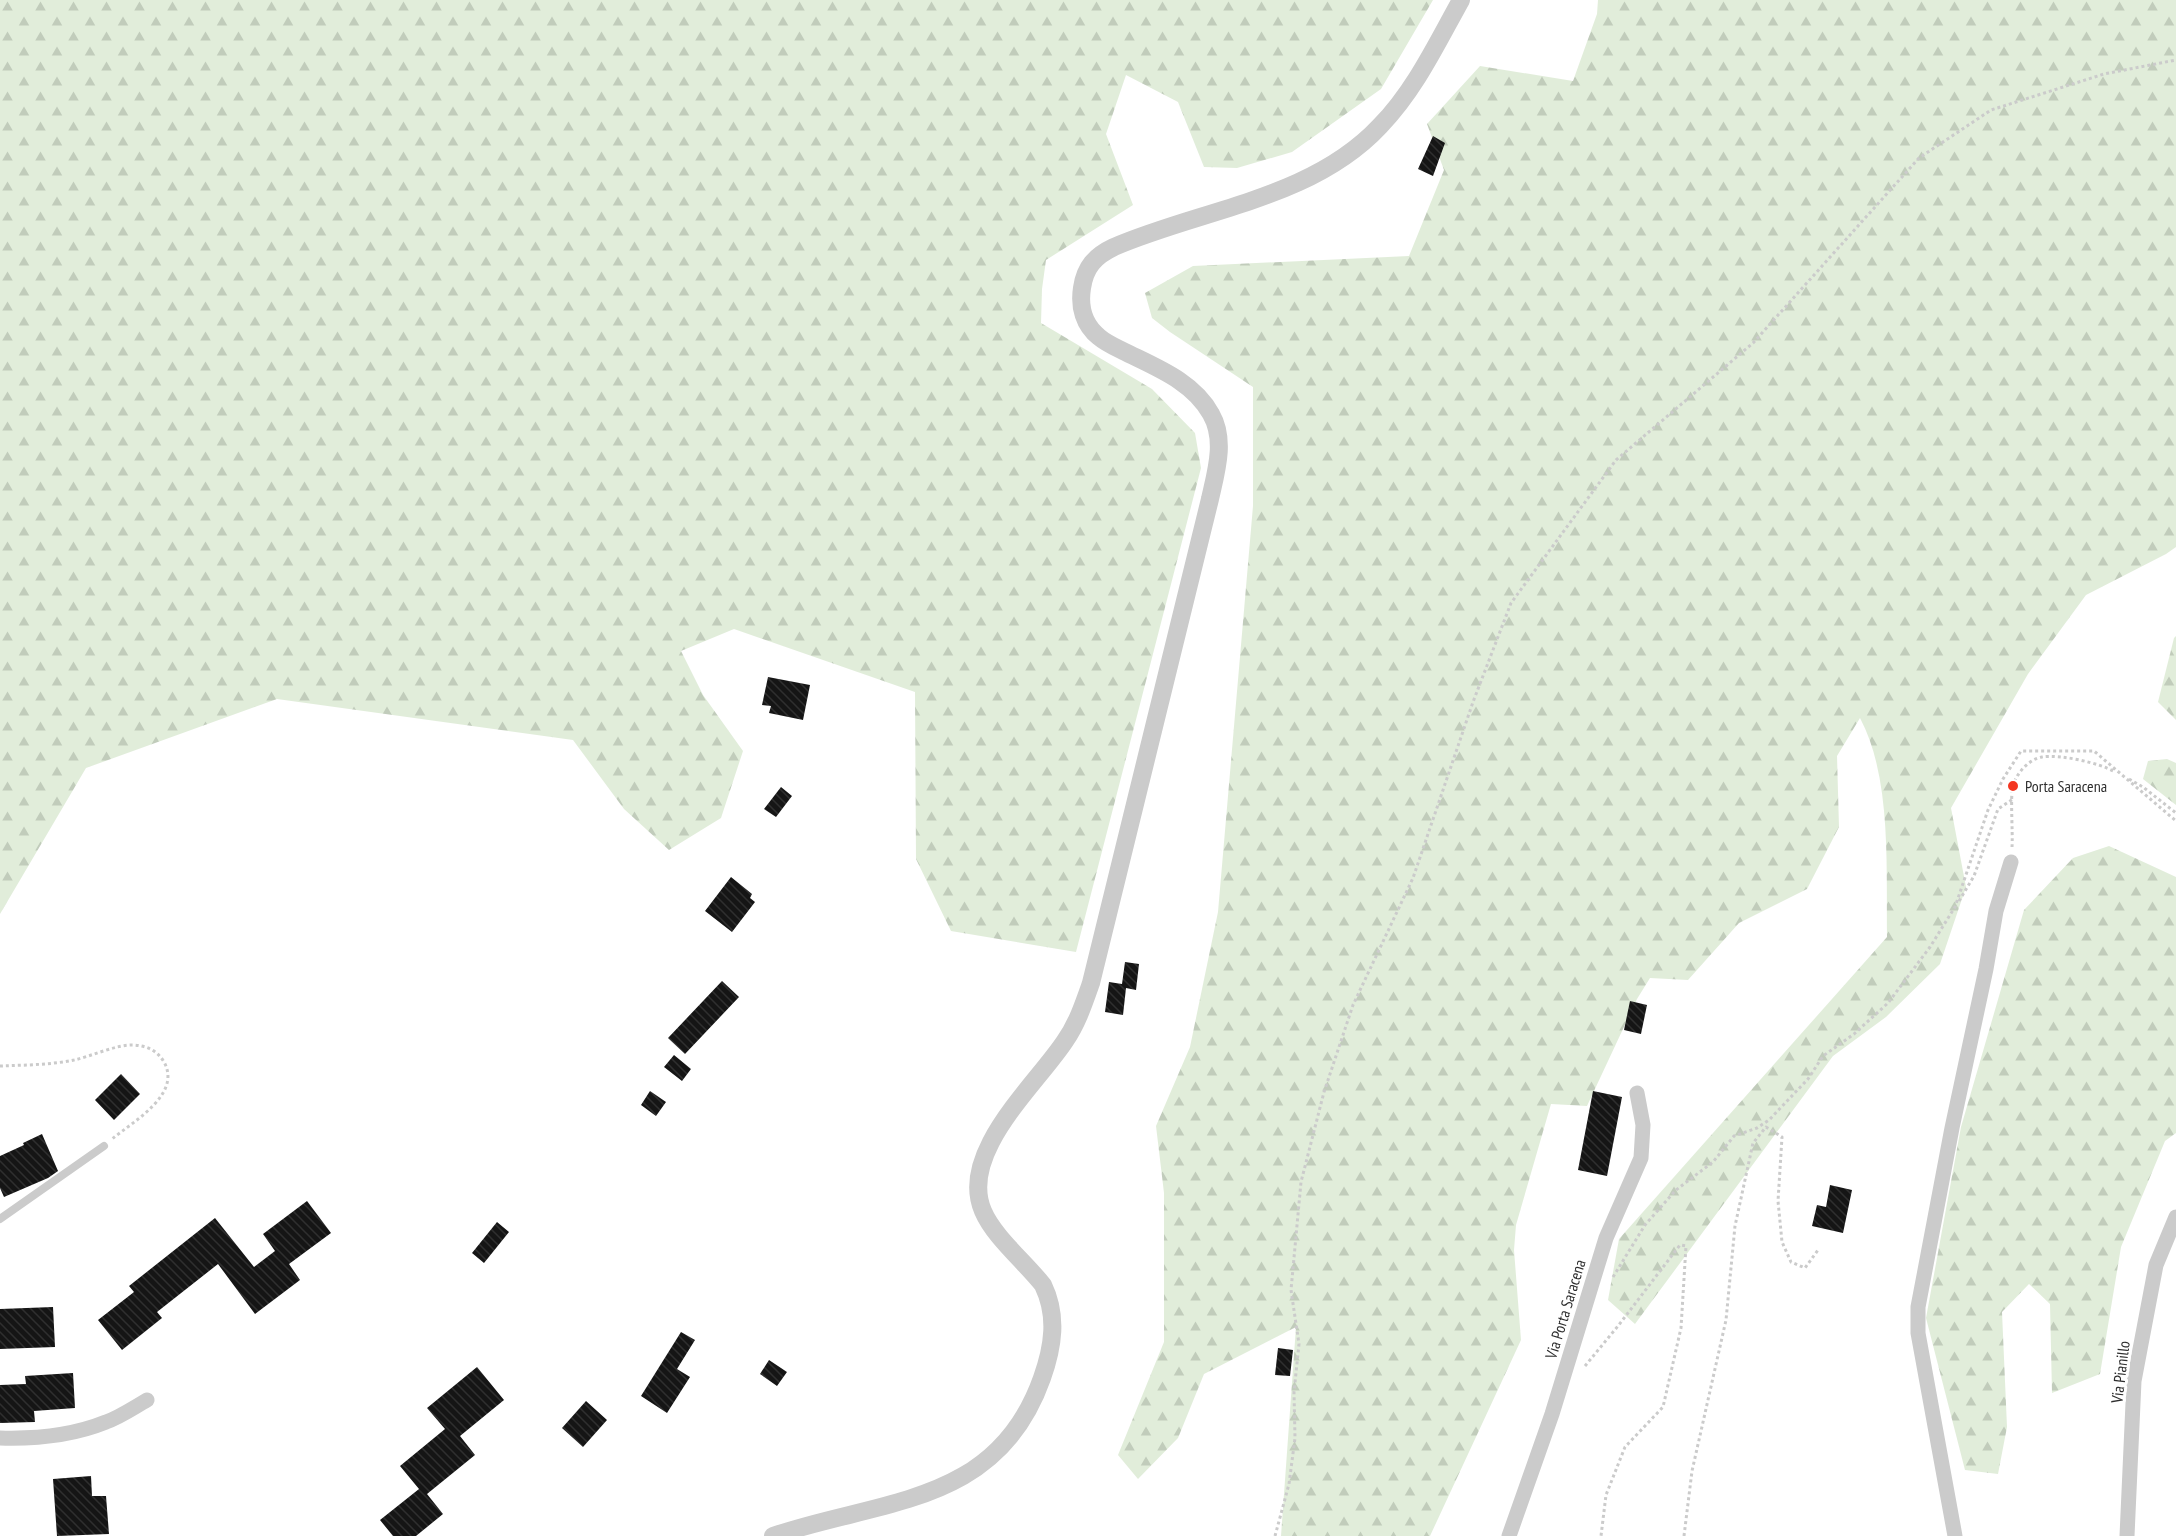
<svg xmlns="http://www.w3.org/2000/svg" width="2176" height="1536" font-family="'PT Sans Narrow',sans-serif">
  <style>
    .forest { fill: url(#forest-firs) }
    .building { fill: url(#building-back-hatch) }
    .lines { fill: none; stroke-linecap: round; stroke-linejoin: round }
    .path { stroke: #cbcbcb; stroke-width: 3; stroke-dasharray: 3 3; stroke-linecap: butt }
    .service { stroke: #cbcbcb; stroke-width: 8 }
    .minor { stroke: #cbcbcb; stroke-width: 15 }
    .tertiary { stroke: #cbcbcb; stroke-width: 18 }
    .poi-dot { fill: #f43621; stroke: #fff; stroke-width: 2 }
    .labels { text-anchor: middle; stroke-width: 6; stroke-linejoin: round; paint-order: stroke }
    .poi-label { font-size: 16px; fill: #2e2e2e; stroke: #fff; text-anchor: start }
    .street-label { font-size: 16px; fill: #2e2e2e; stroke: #fff }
  </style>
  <defs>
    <pattern id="forest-firs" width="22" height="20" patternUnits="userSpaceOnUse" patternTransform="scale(1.5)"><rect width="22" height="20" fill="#e1edda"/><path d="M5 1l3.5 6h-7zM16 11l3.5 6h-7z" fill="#c1ccbb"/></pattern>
    <pattern id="building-back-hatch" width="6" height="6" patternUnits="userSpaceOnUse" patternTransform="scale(1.5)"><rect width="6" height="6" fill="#151515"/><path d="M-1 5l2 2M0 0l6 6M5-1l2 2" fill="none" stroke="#2f2f2f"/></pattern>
  </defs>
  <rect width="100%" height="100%" fill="#fff"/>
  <path class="forest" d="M0 0H1433L1381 89 1292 152 1237 168 1204 167 1178 102 1126 75 1106 134 1133 205 1046 260 1042 289 1041 323 1152 389 1195 433 1201 468 1076 952 951 931 916 859 915 692 734 629 681 651 703 695 743 751 721 818 669 850 624 809 573 740 277 699 86 768 0 914Z
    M1598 0H2176V547L2166 554 2086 595 2028 674 1951 808 1966 887 1940 964 1886 1017 1833 1056 1635 1324 1608 1300 1619 1239 1887 937C1886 869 1892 778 1860 718L1837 756 1839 827 1807 889 1739 923 1688 980 1650 978 1637 999 1587 1106 1551 1104 1516 1225 1514 1250 1521 1340 1430 1536H1281L1296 1327 1204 1374 1178 1438 1138 1479 1118 1455 1164 1342V1193L1156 1126 1190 1047 1218 912 1253 506V387L1170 332 1152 318 1145 293 1193 266 1409 256 1444 170 1427 124 1480 66 1573 81 1597 14Z
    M2176 636V720L2158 702 2174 638Z
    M2167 759 2176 763V805L2143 779 2148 761Z
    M2109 846 2176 877V1133L2165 1141 2121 1247 2100 1374 2052 1393 2050 1304 2029 1284 2002 1312 2007 1427 1998 1474 1965 1470 1926 1318 1961 1127 2024 910 2073 858Z"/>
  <path class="building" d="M1433 136 1445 143 1433 176 1418 169Z
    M768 677 810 685 803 720 769 713 771 706 762 705Z
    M781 787 792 796 776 817 764 809Z
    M731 877 752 894 750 898 755 902 732 932 705 911Z
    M1125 962 1139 964 1136 990 1126 988 1123 1015 1105 1012 1109 982 1122 984Z
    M722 981 739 997 685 1054 668 1038Z
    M1630 1001 1647 1005 1641 1034 1624 1030Z
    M674 1055 691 1069 682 1081 664 1067Z
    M121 1074 140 1094 114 1120 95 1100Z
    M650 1091 666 1102 656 1116 641 1105Z
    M1593 1091 1622 1097 1607 1176 1578 1170Z
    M42 1134 58 1171 48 1178 4 1197 0 1188V1156L24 1145 23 1143Z
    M1830 1185 1852 1190 1843 1233 1812 1226 1817 1205 1826 1207Z
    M307 1201 331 1233 289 1264 300 1280 255 1314 218 1264 157 1312 162 1318 122 1350 98 1320 134 1292 129 1286 215 1218 254 1267 275 1251 263 1234Z
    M497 1222 509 1232 484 1263 472 1253Z
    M53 1307 55 1347 0 1349V1309Z
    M681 1332 695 1340 677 1369 690 1377 667 1413 641 1396Z
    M1278 1348 1293 1350 1290 1376 1275 1375Z
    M769 1360 787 1372 777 1386 760 1374Z
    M477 1367 504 1400 460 1436 475 1455 427 1494 443 1514 416 1536H393L380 1520 419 1489 400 1466 445 1429 427 1408Z
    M73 1373 75 1408 34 1411 35 1422 0 1423V1385L26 1384 25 1376Z
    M586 1401 607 1420 583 1447 562 1428Z
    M91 1476 92 1496H106L109 1534 57 1536 53 1479Z"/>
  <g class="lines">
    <path class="path" d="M2129 779 2143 787 2176 813
      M2012 847C2013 832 2010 796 2013 785 2017 773 2029 759 2042 757 2060 754 2100 763 2115 772
      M1959 901 1974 876 1998 809 2013 799
      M0 1066C24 1065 50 1065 74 1060 92 1056 115 1045 132 1045 145 1045 157 1050 164 1062 182 1094 134 1121 112 1139
      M1613 1277 1645 1225 1676 1190 1713 1162 1734 1136 1757 1128 1769 1120 1808 1079 1823 1056 1854 1034 1888 1003 1930 947 1955 907 1988 810 2003 779 2021 751H2094L2176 821
      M1585 1366 1618 1326 1680 1245 1686 1246 1681 1328 1663 1407 1625 1447 1606 1495 1601 1536
      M1275 1536 1289 1484 1295 1438 1294 1392 1299 1344 1291 1290 1301 1182 1324 1092 1353 1005 1413 878 1473 702 1511 603 1616 460 1753 343 1919 158 1991 110 2104 74 2176 60
      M1684 1536 1692 1471 1726 1320 1735 1226 1753 1143 1766 1127 1782 1137 1778 1201 1782 1242 1791 1262 1805 1268 1818 1250"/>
    <path class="service" d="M0 1219 104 1146"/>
    <path class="minor" d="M0 1438C34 1439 74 1435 106 1422 120 1417 133 1408 147 1400
      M1509 1536 1552 1414 1606 1238 1641 1158 1643 1125 1637 1093
      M1955 1536 1918 1333V1307L1952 1128 1986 969 1996 911 2011 862
      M2127 1536 2134 1381 2156 1265 2176 1217"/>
    <path class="tertiary" d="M773 1536C881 1499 997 1506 1042 1378 1053 1347 1058 1316 1043 1285 1025 1262 994 1237 983 1211 958 1153 1036 1085 1065 1041 1077 1024 1084 1003 1091 983L1210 499C1216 472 1226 440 1211 414 1193 381 1155 367 1123 351 1115 347 1106 343 1099 337 1084 325 1079 307 1082 288 1085 267 1095 256 1114 247 1202 209 1312 199 1380 126 1415 90 1437 43 1461 0"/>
  </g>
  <circle class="poi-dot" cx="2013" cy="786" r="6"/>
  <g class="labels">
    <g class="poi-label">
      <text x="2025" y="792">Porta Saracena</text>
    </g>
    <g class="street-label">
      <text transform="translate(1565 1309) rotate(-73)" y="6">Via Porta Saracena</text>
      <text transform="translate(2120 1372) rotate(-83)" y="6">Via Pianillo</text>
    </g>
  </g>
</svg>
